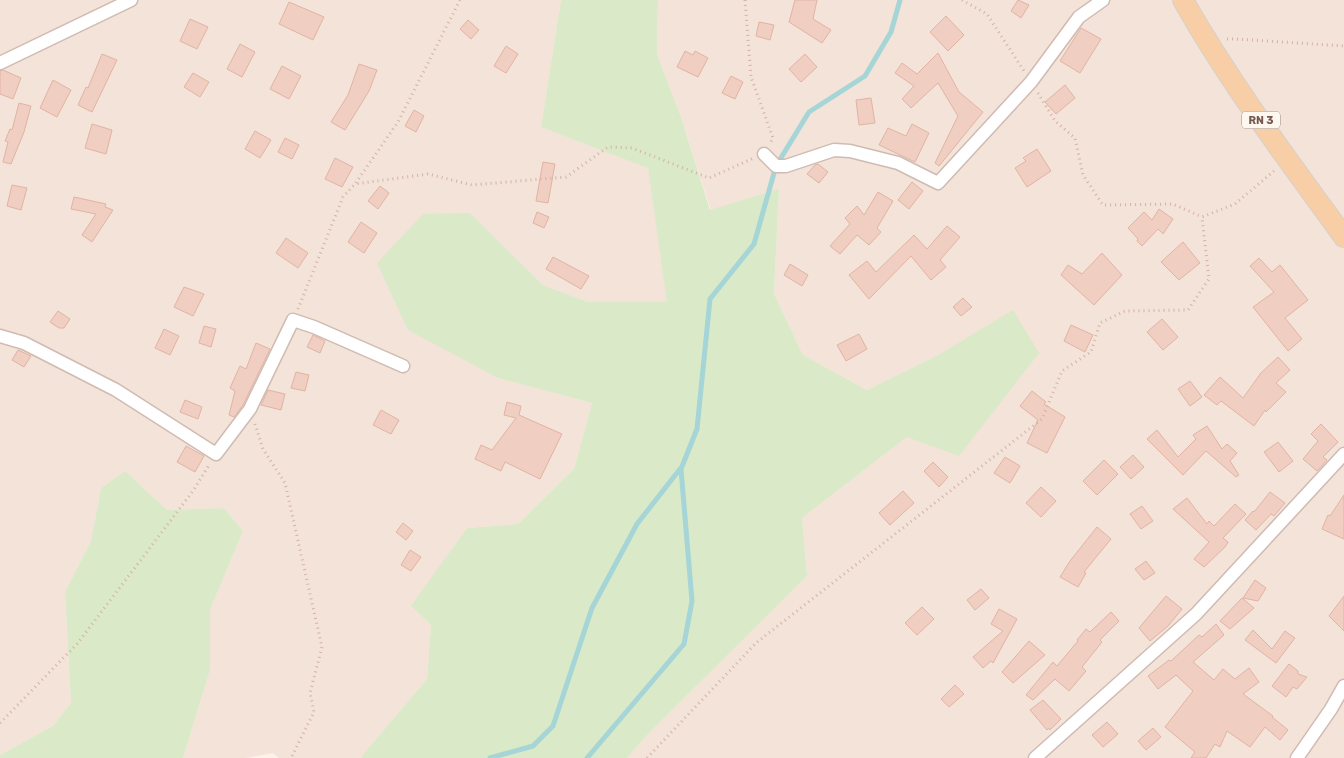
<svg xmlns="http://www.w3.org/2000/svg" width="1344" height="758" font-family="Rubik,sans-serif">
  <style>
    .residential { fill: #f3e3d8 }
    .green { fill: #dae9c8 }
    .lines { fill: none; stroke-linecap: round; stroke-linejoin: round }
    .stream { stroke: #a5d5d6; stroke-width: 5 }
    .building { fill: #f0cec2; stroke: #e2b3a3 }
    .minor-casing { stroke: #d0bbb2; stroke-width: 15 }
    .primary-casing { stroke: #d9d0cd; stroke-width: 22 }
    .path { stroke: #d5b1a5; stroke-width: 3; stroke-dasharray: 1 4; stroke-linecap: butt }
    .minor { stroke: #fff; stroke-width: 12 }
    .primary { stroke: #f7cea5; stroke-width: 20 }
    .labels { text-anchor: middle; stroke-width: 5; stroke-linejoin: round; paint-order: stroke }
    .shield { fill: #fef7f0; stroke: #9f877f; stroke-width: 1 }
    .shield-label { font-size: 11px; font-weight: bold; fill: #76574e }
  </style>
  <rect width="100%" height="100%" fill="#fcf2e9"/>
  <path class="residential" d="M0 0H561L541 127 648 167 668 303 588 302 543 285 470 213 498 378 592 403 574 469 518 524 467 528 412 607 431 625 427 679 360 758H279L273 753 246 758H183L210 670V610L243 531 224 508 167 510 125 471 101 488 91 541 65 592 71 703 53 726 0 755Z
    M658 0H1344V758H627L650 732 807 576 802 518 907 437 940 354 867 390 803 355 774 294 779 190 711 211 681 117 657 54Z"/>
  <path class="green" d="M561 0H658L657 54 681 117 710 210 779 189 774 294 803 355 867 390 940 354 1013 310 1039 353 959 456 907 437 802 518 807 576 650 732 627 758H360L427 679 431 625 411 606 467 528 518 524 574 469 592 403 498 378 408 330 377 263 423 214 470 213 543 285 588 302H667L648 168 541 127Z
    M125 471 167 510 224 508 243 531 210 610V670L183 758H0V755L53 726 71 703 65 592 91 541 101 488Z"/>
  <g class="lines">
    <path class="stream" d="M490 758 533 746 553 726 592 608 637 524 680 469
      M587 758 684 644 692 601 681 469 697 429 710 299 754 244 776 166 809 112 865 76 891 32 900 0"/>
  </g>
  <path class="building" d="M795 0H817L813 19 831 30 822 43 789 22Z
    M1018 0 1029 5 1021 18 1011 11Z
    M289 2 324 17 313 40 279 24Z
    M946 16 964 35 948 51 930 32Z
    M190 19 208 27 197 49 180 41Z
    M468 20 479 30 471 39 460 29Z
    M759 22 774 25 770 40 756 36Z
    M1081 28 1101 39 1080 73 1060 61Z
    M240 44 255 52 242 77 227 69Z
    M506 46 518 54 506 73 494 66Z
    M685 51 693 55 695 51 708 58 698 77 677 67Z
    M938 53 959 92 983 112 939 166 935 163 958 116 938 83 911 108 902 99 914 86 895 73 902 63 917 74Z
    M102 54 117 60 92 112 78 105 86 87 88 88Z
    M805 54 817 67 801 82 789 69Z
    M359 64 377 70 369 91 345 130 331 122 348 95Z
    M282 66 301 76 289 99 270 89Z
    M3 70 21 78 13 99 0 94V71Z
    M193 73 209 82 200 97 184 87Z
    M731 76 743 82 735 99 722 93Z
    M53 80 71 90 57 117 40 108Z
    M1065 85 1075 98 1056 114 1045 102Z
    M871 98 875 123 859 125 856 100Z
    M19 103 31 106 24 132 11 164 3 162 8 142 5 141 10 129 12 130Z
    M414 110 424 116 416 132 405 126Z
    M92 124 112 130 106 154 85 148Z
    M912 124 929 133 915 162 879 145 888 128 906 136Z
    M255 131 271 140 260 158 245 149Z
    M285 138 299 145 292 159 278 152Z
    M1037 149 1051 171 1027 187 1015 168 1026 161 1023 158Z
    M335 158 353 167 342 187 325 179Z
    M543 162 555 164 548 203 536 201Z
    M818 164 828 172 819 183 807 174 815 165Z
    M912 182 923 191 909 209 898 200Z
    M12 185 27 188 21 210 7 206Z
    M380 186 389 193 378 209 368 201Z
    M878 192 893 201 877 228 881 232 869 245 857 235 840 254 830 246 850 224 845 218 857 206 864 215Z
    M74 197 106 204 105 207 113 210 92 242 82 235 96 214 71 209Z
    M1159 209 1173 219 1163 234 1158 229 1142 246 1137 241 1138 239 1128 228 1144 212 1152 220Z
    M537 212 549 217 544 228 533 223Z
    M361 222 377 233 364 253 348 242Z
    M947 226 960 237 940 260 946 267 931 280 911 256 869 299 849 275 867 261 876 272 914 235 927 249Z
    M286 238 308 253 298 268 276 253Z
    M1183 242 1200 263 1179 280 1161 262Z
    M1102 253 1122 275 1094 305 1061 275 1068 265 1082 274Z
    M553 257 589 276 581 289 546 269Z
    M1259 258 1272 272 1280 265 1308 300 1285 318 1302 339 1288 351 1253 307 1274 292 1250 266Z
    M790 264 808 275 802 286 784 275Z
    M184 287 204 294 193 316 174 307Z
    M963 298 972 307 961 316 953 307Z
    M58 311 70 319 64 328H59L50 322Z
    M1162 319 1178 337 1163 350 1147 332Z
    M1071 325 1093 335 1085 352 1064 341Z
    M204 326 216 329 211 347 199 343Z
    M164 329 179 336 170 355 155 348Z
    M859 334 867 349 846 361 837 345Z
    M313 335 325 341 320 353 307 347Z
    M256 343 270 349 243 405 234 417 229 415 235 391 230 388 240 366 246 369Z
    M18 350 31 356 24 367 12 360Z
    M1278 357 1290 370 1276 383 1286 392 1266 412 1265 410 1254 426 1221 401 1217 405 1204 395 1220 377 1243 398 1261 373Z
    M296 372 309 375 305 391 291 388Z
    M1190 381 1202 397 1190 406 1178 389Z
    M268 390 285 394 281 410 261 405Z
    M1032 391 1046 402 1044 404 1065 417 1047 453 1027 443 1038 420 1020 406Z
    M185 400 202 407 198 419 180 412Z
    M507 402 521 406 519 415 562 434 540 479 505 462 501 471 475 459 481 445 492 450 516 418 504 415Z
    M381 410 399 420 391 434 373 425Z
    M1321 424 1338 442 1323 457 1327 460 1317 471 1303 459 1318 441 1311 434Z
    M1207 426 1222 449 1227 444 1237 453 1230 461 1239 475 1236 477 1206 451 1183 475 1147 439 1157 430 1178 457 1196 439 1193 435Z
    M1278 442 1293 461 1279 472 1264 452Z
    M186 446 204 456 195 472 177 462Z
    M1133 455 1144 467 1131 479 1120 467Z
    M1005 457 1020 466 1010 483 994 473Z
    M1104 460 1118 474 1097 495 1083 481Z
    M933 462 948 477 939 487 924 471Z
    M1041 487 1056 501 1041 517 1026 503Z
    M903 491 914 503 890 525 879 513Z
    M1270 492 1285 503 1274 516 1271 514 1256 530 1245 520 1253 511 1254 512Z
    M1344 495V539L1322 529 1328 515 1330 516Z
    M1187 498 1207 524 1209 521 1214 526 1235 504 1246 514 1223 538 1228 542 1225 547 1204 567 1194 559 1209 542 1173 509Z
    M1142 506 1153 521 1141 529 1130 514Z
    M403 523 413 531 406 540 396 532Z
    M1097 527 1111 539 1084 572 1086 573 1078 587 1060 577 1070 561Z
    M410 550 421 557 411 571 401 565Z
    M1146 561 1155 573 1144 580 1135 569Z
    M1255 580 1266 588 1258 601 1243 598Z
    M981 589 989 598 975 610 967 600Z
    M1166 596 1182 609 1168 626 1150 641 1139 628Z
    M1344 596V631L1329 616Z
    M1242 598 1254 608 1230 629 1220 621Z
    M922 607 934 619 917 635 905 623Z
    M999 609 1017 619 993 663 991 661 983 668 973 657 1003 631 991 624Z
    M1111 612 1119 621 1100 640 1102 642 1082 667 1086 671 1069 691 1055 679 1033 700 1026 695 1053 662 1057 666 1078 641 1077 640 1086 629 1090 632Z
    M1216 624 1224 635 1193 662 1214 680 1223 669 1235 679 1249 668 1259 682 1243 694 1273 716 1272 717 1288 730 1280 740 1265 727 1250 747 1227 731 1220 747 1215 744 1206 758H1191L1195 752 1165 727 1193 691 1176 675 1158 689 1148 676 1169 660 1171 661 1199 635 1202 637Z
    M1253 630 1272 649 1285 631 1295 638 1276 663 1245 640Z
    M1029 641 1045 655 1013 683 1002 672Z
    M1289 664 1298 671V674L1307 677 1297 689 1293 687 1286 697 1272 686Z
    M955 685 964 694 949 707 941 699Z
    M1043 700 1061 719 1050 730 1049 728 1047 730 1030 710Z
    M1107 722 1118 734 1103 747 1092 735Z
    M1153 728 1161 737 1146 750 1138 741Z"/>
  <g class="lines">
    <defs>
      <path id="minor" d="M0 63 131 0
        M764 154 776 166H786L834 150 850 151 898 163 938 183 1031 82 1079 17 1103 0
        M0 336 24 343 116 390 216 454 250 409 293 320 314 327 403 366
        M1035 758 1196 614 1344 454
        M1297 758 1331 709 1344 686"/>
      <path id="primary" d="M1183 0C1230 83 1288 160 1344 237"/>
    </defs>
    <use href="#minor" class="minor-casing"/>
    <use href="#primary" class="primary-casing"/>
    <path class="path" d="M460 0 398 122 355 184 428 174 472 185 566 177 608 147 632 148 709 178 754 158
      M745 0 751 77 773 138 770 143
      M962 0 987 14 1024 71
      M1227 39H1236L1344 46
      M1038 93 1055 121 1075 138 1083 175 1103 205 1173 204 1202 217
      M298 309 343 197 355 184
      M255 424 263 449 285 483 322 647 310 693 314 712 291 758
      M0 723 77 644 193 491 209 465
      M647 758 756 643 1042 419 1062 371 1091 352 1100 323 1125 311 1188 310 1209 279 1202 217 1235 204 1274 171"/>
    <use href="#minor" class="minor"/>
    <use href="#primary" class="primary"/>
  </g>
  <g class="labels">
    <rect class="shield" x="1242" y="111.5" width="38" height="17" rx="4"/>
    <g class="shield-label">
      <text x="1261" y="124">RN 3</text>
    </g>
  </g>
</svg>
